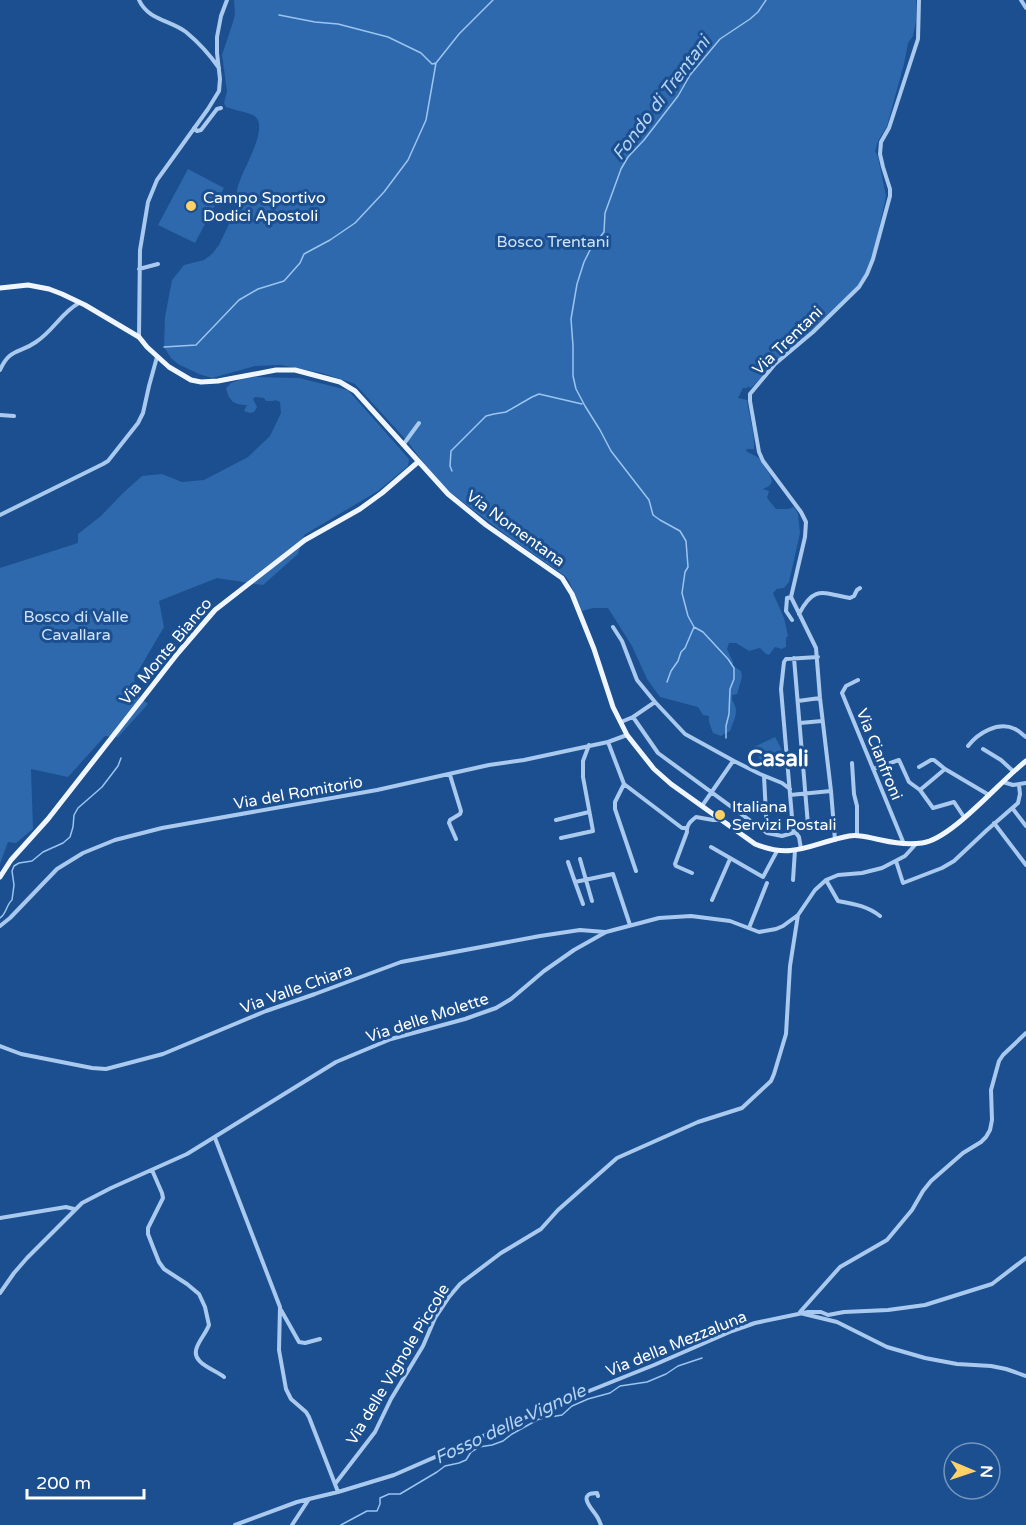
<svg xmlns="http://www.w3.org/2000/svg" width="1026" height="1525" font-family="'Varela Round',sans-serif">
  <style>
    .green { fill: #2e69ad }
    .lines { fill: none; stroke-linecap: round; stroke-linejoin: round }
    .stream { stroke: #9cc4f0; stroke-width: 1.5 }
    .minor { stroke: #a9c9ee; stroke-width: 4 }
    .major { stroke: #f0f6ff; stroke-width: 5 }
    .poi-dot { fill: #ffd166; stroke: #1b4f8f; stroke-width: 2 }
    .labels { text-anchor: middle; stroke-width: 6; stroke-linejoin: round; paint-order: stroke }
    .poi-label { font-size: 16px; fill: #fff; stroke: #1b4f8f; text-anchor: start }
    .park-label { font-size: 16px; fill: #cfe3fa; stroke: #1b4f8f }
    .street-label { font-size: 16px; fill: #fff; stroke: #1b4f8f }
    .water-label { font-size: 18px; font-style: italic; fill: #b5d3f5; stroke: #1b4f8f }
    .district-label { font-size: 22px; font-weight: bold; fill: #fff; stroke: #1b4f8f }
  </style>
  <rect width="100%" height="100%" fill="#1b4f8f"/>
  <path class="green" d="M234 0H916V21L913 36 908 43 904 64 887 126 878 141 875 151 878 157 886 196 873 256 865 275 856 288 834 311 831 312 830 314 797 343H793L792 347 775 362 753 386 750 388 748 386 747 388H743L738 398 747 400C749 416 755 433 754 449H747L746 451 759 458 770 475 772 482 769 486 763 489 769 491 767 498 776 509H788L794 507 798 514 800 533 789 582 784 588 777 589 773 593 784 618 788 636 786 638V647L782 649 775 647 769 655 766 654 760 648 749 651 736 643H729L727 649 733 662V666L741 671 742 677 737 694 732 695V700C740 712 734 719 730 731L721 736 713 733 709 722V716L703 715 698 707 660 697 647 679 632 646 608 608H593L582 611 569 581 565 576 506 535 447 490 425 465 408 442 355 384 322 373 281 365 255 366 212 378 199 374 178 364 171 358 164 347 165 317 172 280 184 265 204 260 212 254 219 245 238 205C238 200 236 195 237 191 238 175 273 126 253 115 249 113 231 109 226 107L224 103 227 91 222 55 233 22 235 14Z
    M188 169 224 188 195 243 158 225Z
    M248 377 299 378 348 390 409 459 408 466 378 491 304 535 298 554 263 585 217 578 159 601 164 627 134 678 137 695 148 704 118 737 105 736 68 777 31 769 33 829 16 843 8 842 0 864V568L78 543V534L101 516 123 493 142 476 162 474 182 482 204 480 248 457 270 436 281 413 280 402 275 400 273 401H266L264 398 255 397 253 399 257 407 254 412 250 413 244 411 247 405C234 405 229 401 226 388L231 383Z
    M775 737 782 750 760 760 754 747Z"/>
  <g class="lines">
    <path class="stream" d="M279 15 315 22 338 24 388 37 421 53 432 64 436 63 459 34 493 0
      M164 347 196 345 239 300 258 289 284 281 300 263 304 254 330 240 355 223 384 192 408 160 426 120 436 63
      M452 471 450 466 451 451 486 416 494 414 506 412 532 397 539 394 582 404
      M667 682 671 671 678 661 681 652 685 648 694 627
      M726 738V726L729 714 730 689 734 679V668L728 659 703 632 694 627 688 616 682 593 685 572 688 567 686 541 680 531 660 520 653 515 649 500 611 451 600 430 585 406 576 389 573 376V346L571 319 577 284 584 262 590 250 604 232 605 213 621 169 628 157 644 140 678 96 690 75 720 39 750 19 758 12 766 0
      M0 918C7 913 6 905 12 900L14 885 12 871 14 866 19 863 32 861 43 852 63 843 70 837 73 827 74 815 78 808 102 787 118 766 121 758
      M341 1525 367 1511H377L380 1504V1498L389 1494H400L437 1472 445 1466 459 1463 466 1460 471 1452 479 1447 492 1445 503 1441 512 1434 539 1419 562 1415 572 1406 588 1399 610 1393 620 1386 647 1382 666 1374 678 1366 702 1358"/>
    <path class="minor" d="M139 0C148 20 170 20 186 32 198 42 210 55 219 68
      M1021 0 1026 8
      M194 128 197 131 201 130 217 109 221 108
      M139 269 158 264
      M139 337 140 250 148 202 157 180 208 109 219 91 220 79 217 53V37L221 16 227 0
      M0 370C10 348 19 354 36 342 53 331 62 312 79 303
      M0 415 14 416
      M403 445 419 423
      M0 515 103 464 108 461 138 423 143 413 149 386 157 357
      M791 597 787 598 786 611 792 620
      M799 614C814 585 822 593 850 598L854 596 857 590 860 588
      M613 627 622 641 637 680 655 702 685 734 734 761 760 774 782 783 790 789
      M794 658 808 825
      M858 680 846 686 842 693 904 844
      M798 701 820 698
      M633 717 658 753 767 833 782 836 796 832 808 825 833 821
      M621 722 633 717 655 702
      M800 723 822 721
      M608 742 624 784 682 828H686
      M968 746C978 733 998 721 1015 729 1018 730 1023 735 1026 737
      M983 749 1001 760 1014 772
      M852 763 854 794 857 806V835
      M919 767 931 760H934L945 769 989 795
      M873 769 899 760 909 782 920 790 945 769
      M450 775 461 811 460 814 450 820 449 823 456 839
      M764 776 767 833
      M1003 782 1013 785 1026 783
      M624 784 615 802V809L636 871
      M920 790 933 808 954 802 964 817
      M790 795 831 791
      M702 806 733 761
      M1013 809 1026 826
      M556 820 589 812
      M994 823 1026 865
      M561 838 593 831 583 777V761L589 745
      M835 840 831 791 820 698 816 648 791 597 805 537 806 522 801 512 763 461 759 452 750 401V394L775 364 813 332 859 287 867 274 873 259 890 196V189L883 167 880 154 881 142 889 128 918 39 919 0
      M711 847 763 877 777 851
      M801 849 799 837 793 829 781 689 784 662 786 659 818 657
      M580 859 592 901
      M896 861 903 883 942 868 954 861 987 830 1018 803 1020 794 1019 785
      M568 862 575 882
      M692 873 676 866 675 864 687 832C686 825 691 821 696 817L713 820H721
      M793 880 795 850
      M826 880 838 901C854 904 867 906 880 916
      M712 900 730 859
      M583 904 575 882 613 874 630 925
      M0 926 10 918 57 869 83 853 115 840 162 828 377 790 489 765 524 760 608 742 627 735
      M749 928 767 883
      M0 1046 21 1054 92 1068 106 1069 163 1054 266 1011 315 994 401 962 540 936 580 930 605 932
      M215 1138 280 1307 279 1350 286 1389 291 1399 306 1412 309 1417 335 1484
      M152 1170 162 1193 163 1198 148 1228V1234L153 1247 159 1262 164 1269 187 1284 199 1294 205 1307 209 1325C206 1333 200 1339 197 1347 190 1363 214 1369 224 1377
      M0 1218 66 1207 74 1209
      M0 1293 14 1273 27 1258 82 1203 111 1188 187 1154 336 1062 391 1039 465 1019 496 1008 511 999 544 971 574 950 606 932 659 918 691 916 730 921 759 932 776 929 783 926 798 915 815 890 826 880 838 875 862 873 882 868 905 856 916 844
      M281 1310 299 1342 305 1343 320 1339
      M800 1312 840 1267 887 1240 912 1210 923 1191 931 1181 963 1153 981 1142 986 1137 990 1130 992 1120 991 1090 999 1061 1003 1055 1026 1033
      M800 1313 837 1322 887 1347 925 1358 957 1364 991 1366 1006 1369 1026 1376
      M338 1492 335 1484 375 1432 391 1399 423 1346 435 1318 449 1297 460 1284 501 1253 541 1229 558 1210 617 1158 698 1122 742 1108 771 1081 774 1074 786 1034 790 966 798 915
      M598 1496 597 1493C577 1493 591 1508 596 1515 599 1519 599 1521 601 1525
      M309 1499 338 1492 394 1475 554 1405 654 1365 732 1331 755 1323 808 1312H821L828 1315 844 1312 888 1310 925 1305 992 1284 1026 1258
      M235 1525 297 1502 309 1499 292 1525"/>
    <path class="major" d="M0 288 28 285 49 289 62 294 85 305 139 337 147 347 169 367 191 380 201 382 218 381 276 370H295L340 382 355 391 448 494 486 525 562 578 572 594 594 649 613 707 627 735 654 769 671 784 755 844C794 860 812 843 849 836 860 834 870 838 881 840 894 843 908 845 922 843 952 839 1000 781 1026 761
      M0 877 11 860 48 819 178 653 215 610 305 540 360 509 382 493 418 462"/>
  </g>
  <g class="poi-dot">
    <circle cx="191" cy="206" r="6"/>
    <circle cx="720" cy="815" r="6"/>
  </g>
  <g class="labels">
    <g class="poi-label">
      <text x="203" y="203">Campo Sportivo<tspan x="203" dy="18">Dodici Apostoli</tspan></text>
      <text x="732" y="812">Italiana<tspan x="732" dy="18">Servizi Postali</tspan></text>
    </g>
    <g class="park-label">
      <text x="553" y="247">Bosco Trentani</text>
      <text x="76" y="622">Bosco di Valle<tspan x="76" dy="18">Cavallara</tspan></text>
    </g>
    <g class="street-label">
      <text transform="translate(787 340) rotate(-44)" y="6">Via Trentani</text>
      <text transform="translate(516 528) rotate(36)" y="6">Via Nomentana</text>
      <text transform="translate(165 651) rotate(-50)" y="6">Via Monte Bianco</text>
      <text transform="translate(880 754) rotate(68)" y="6">Via Cianfroni</text>
      <text transform="translate(298 792) rotate(-10)" y="6">Via del Romitorio</text>
      <text transform="translate(296 988) rotate(-20)" y="6">Via Valle Chiara</text>
      <text transform="translate(427 1017) rotate(-18)" y="6">Via delle Molette</text>
      <text transform="translate(676 1343) rotate(-22)" y="6">Via della Mezzaluna</text>
      <text transform="translate(397 1364) rotate(-59)" y="6">Via delle Vignole Piccole</text>
    </g>
    <g class="water-label">
      <text transform="translate(661 98) rotate(-53)" y="6">Fondo di Trentani</text>
      <text transform="translate(510 1424) rotate(-25)" y="6">Fosso delle Vignole</text>
    </g>
    <g class="district-label">
      <text x="778" y="766">Casali</text>
    </g>
  </g>
  <g transform="translate(972 1471) rotate(92)"><circle r="28" fill="#1b4f8f" stroke="#7695bc" stroke-width="1.5"/>
  <path d="M0-4.5L10 22L0 15L-10 22Z" fill="#ffd166"/>
  <text y="-9" font-size="16" font-weight="bold" text-anchor="middle" fill="#ffffff">N</text>
  </g>
  <path d="M27 1489v9h117v-9" fill="none" stroke="#ffffff" stroke-width="3"/>
  <text x="36" y="1489" font-size="18" fill="#ffffff" stroke="#1b4f8f" stroke-width="4.5" paint-order="stroke">200 m</text>
</svg>
